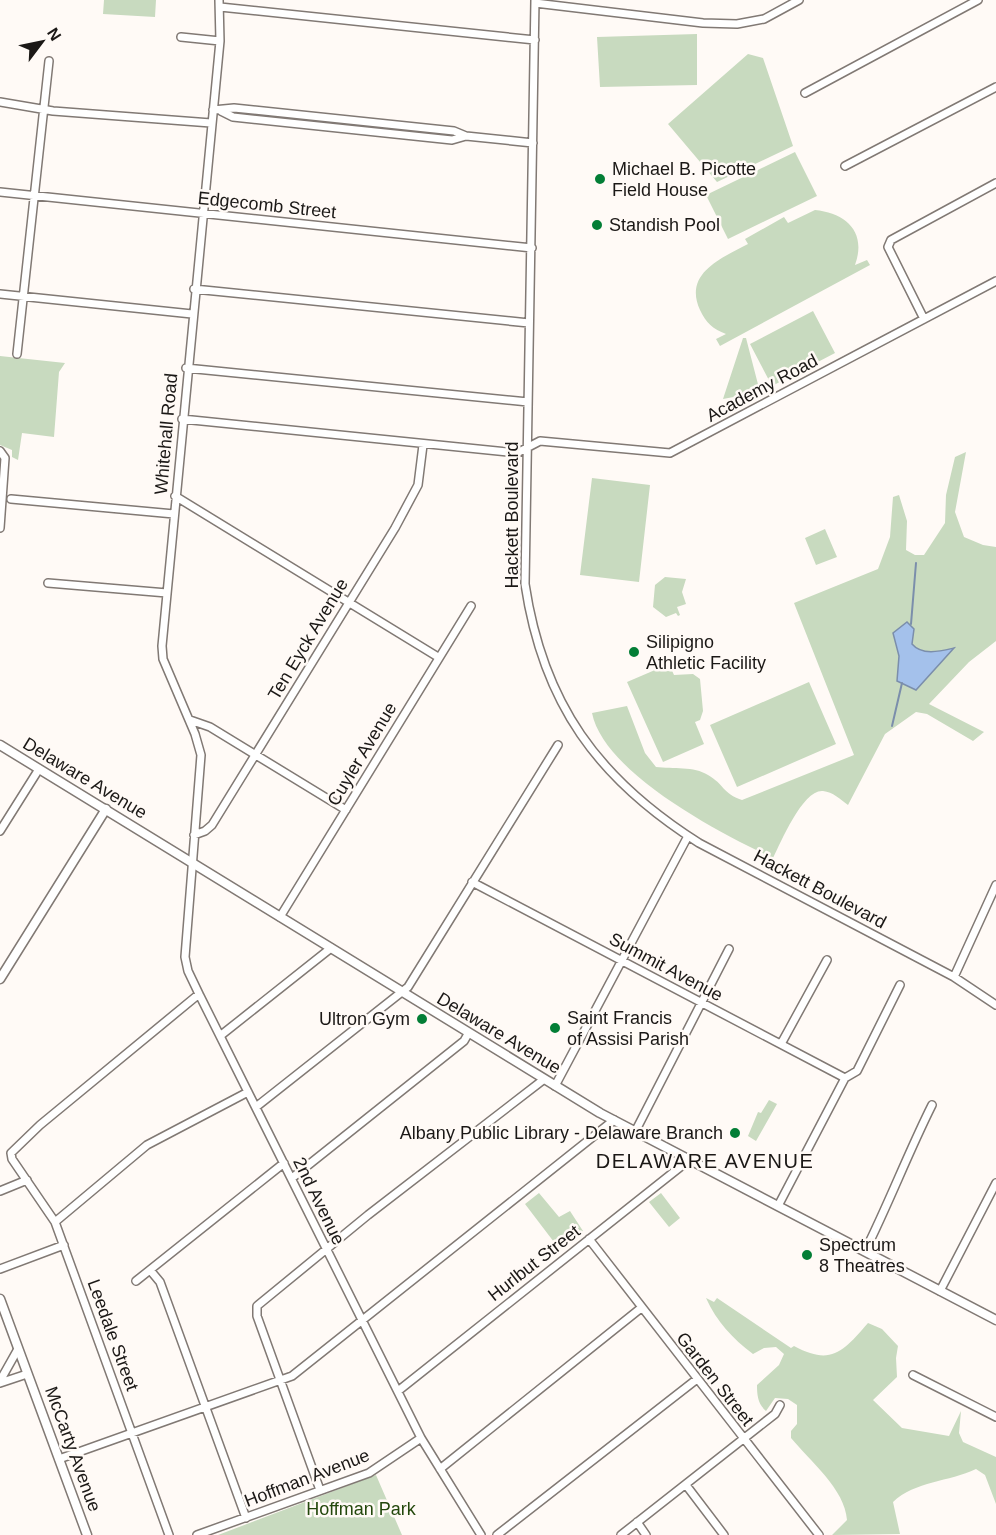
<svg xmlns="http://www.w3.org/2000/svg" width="996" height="1535" font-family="Helvetica,sans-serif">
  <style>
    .green { fill: #c8dabf }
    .water { fill: #a4c1eb; stroke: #7b8eab; stroke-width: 1.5 }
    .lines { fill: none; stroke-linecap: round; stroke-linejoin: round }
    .stream { stroke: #7b8eab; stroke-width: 2 }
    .minor-casing { stroke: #817974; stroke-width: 10 }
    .major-casing { stroke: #817974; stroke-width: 11 }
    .minor { stroke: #fff; stroke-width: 7 }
    .major { stroke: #fff; stroke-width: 8 }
    .poi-dot { fill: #037e36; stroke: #fffaf6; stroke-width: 2 }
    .labels { text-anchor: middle; stroke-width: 5; stroke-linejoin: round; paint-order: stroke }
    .poi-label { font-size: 18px; fill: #1b1816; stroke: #fffaf6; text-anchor: start }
    .street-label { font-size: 18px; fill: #1b1816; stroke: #fffaf6 }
    .park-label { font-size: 18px; fill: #23480c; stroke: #fffaf6 }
    .neighbourhood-label { font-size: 20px; letter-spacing: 1.5px; fill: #1b1816; stroke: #fffaf6 }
  </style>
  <rect width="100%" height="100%" fill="#fffaf6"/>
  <path class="green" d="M104 0H156L155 17 103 14Z
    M697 34V85L600 87 597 37Z
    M748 54 763 58 793 146 717 182 668 124Z
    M795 152 817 196 728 239 706 195Z
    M815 210C846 213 867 232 855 265L867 260 870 265 720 346 716 339 726 334C713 329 706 323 700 310 683 273 722 258 748 244L745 239 784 217 788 223Z
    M813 311 835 353 772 386 750 344Z
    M743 338H746L760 392 723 399Z
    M0 356 65 363 59 372 54 437 22 433 18 460 12 457V450L0 445Z
    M966 452 955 512 964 537 983 545 996 547V641L969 662 929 704 984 732 973 741 927 714 916 712 885 734 848 805C840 799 833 792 823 791 803 789 781 842 773 858 721 834 604 773 592 713L627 706 645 753 656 767C673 769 694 766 708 775 724 784 723 794 742 800L854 755 794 603 878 569 890 537 893 497 899 495 907 521 906 550 915 555H924L945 523 946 495 955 457Z
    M592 478 650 485 639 582 580 575Z
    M825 529 837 557 816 565 805 538Z
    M665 577 686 579 682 592 686 604 677 607 680 615 678 616 676 613 666 617 653 607 655 585Z
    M669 664 674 675 693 674 700 679 703 711 700 720 695 722 704 744 663 762 627 682Z
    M809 682 836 744 737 787 710 725Z
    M769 1100 777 1104 756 1141 748 1136 758 1112 761 1113Z
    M539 1193 559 1217 570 1211 583 1231 560 1250 525 1204Z
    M661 1193 680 1218 669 1227 649 1202Z
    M706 1298 714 1302 717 1298 791 1348 794 1346C831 1366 843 1352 868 1323L882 1329 898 1346 896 1358 897 1377 873 1400 902 1428 949 1436 961 1411 959 1433 963 1442 996 1457V1504L985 1475 976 1469C949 1482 915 1481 893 1502L900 1534 832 1535 847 1520C845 1489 810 1461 791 1438V1431L797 1424V1405L788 1399 775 1398 766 1411C758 1404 757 1396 757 1385L779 1365 784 1354 776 1347 764 1348 753 1354C732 1338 717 1322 706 1298Z
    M376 1475 402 1535H218Z"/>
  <path class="water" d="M907 622 914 629 912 644C922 656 941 651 954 648L916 690 897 681 899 656 893 633Z"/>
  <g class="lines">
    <path class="stream" d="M911 624 916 563
      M892 726 902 683"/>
    <defs>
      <path id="minor" d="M219 0 220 41 162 646 163 659 195 734 201 755 185 957 188 971 199 994 421 1438 481 1535
        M535 0 525 584C543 704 598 779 699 843L954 977 996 1005
        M535 3 703 23 737 24 764 19 799 0
        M220 7 535 40
        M181 37 220 41
        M805 93 978 0
        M0 102 53 111 211 123
        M213 110 234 108 454 131 466 136 533 143
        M221 111 233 117 452 140 466 136
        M845 166 996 87
        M0 192 532 248
        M194 289 529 323
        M0 294 192 314
        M924 319 888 247 891 240 996 183
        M17 354 49 61
        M186 368 528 402
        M182 419 517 453 540 441 670 453 996 281
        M0 451 5 458 0 528
        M175 496 438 657
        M11 499 174 514
        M48 583 167 593
        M190 720 210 727 346 810
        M0 831 39 769
        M194 835 205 831 212 825 395 528 418 485 423 445
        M472 882 845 1078
        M280 917 471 606
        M954 977 996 885
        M220 1036 331 948
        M781 1044 827 960
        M555 1086 688 836
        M256 1107 408 987 558 745
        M635 1132 729 949
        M292 1178 464 1041 468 1034
        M0 1191 27 1180
        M778 1206 845 1078 857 1071 900 985
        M55 1222 147 1145 248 1092
        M589 1239 819 1535
        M865 1251C889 1203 908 1153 932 1105
        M0 1269 64 1245
        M150 1270 160 1282 246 1518
        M136 1281 284 1163
        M940 1291 996 1183
        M913 1375 996 1417
        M0 1381 18 1349
        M0 1383 27 1374
        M398 1391 689 1160
        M59 1459 292 1376 614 1120
        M440 1469 641 1308
        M686 1485 724 1535
        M320 1490 257 1316V1306L368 1215 543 1080
        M637 1522 646 1535
        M169 1535 55 1222 12 1159 11 1153 40 1125 199 994
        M197 1535 369 1473 421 1438
        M497 1535 697 1379
        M621 1535 775 1414 780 1405"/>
      <path id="major" d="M0 745 600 1113 996 1320
        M0 979 106 809
        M0 1299 87 1535"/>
    </defs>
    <use href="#minor" class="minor-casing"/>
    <use href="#major" class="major-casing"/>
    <use href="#minor" class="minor"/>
    <use href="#major" class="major"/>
  </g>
  <g class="poi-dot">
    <circle cx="600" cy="179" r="6"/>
    <circle cx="597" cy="225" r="6"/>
    <circle cx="634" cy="652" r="6"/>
    <circle cx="422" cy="1019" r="6"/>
    <circle cx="555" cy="1028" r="6"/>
    <circle cx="735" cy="1133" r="6"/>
    <circle cx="807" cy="1255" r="6"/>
  </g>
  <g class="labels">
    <g class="poi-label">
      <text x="612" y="175">Michael B. Picotte<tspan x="612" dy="21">Field House</tspan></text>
      <text x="609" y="231">Standish Pool</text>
      <text x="646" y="648">Silipigno<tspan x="646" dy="21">Athletic Facility</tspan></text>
      <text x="567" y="1024">Saint Francis<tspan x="567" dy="21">of Assisi Parish</tspan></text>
      <text x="410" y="1025" text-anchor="end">Ultron Gym</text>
      <text x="723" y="1139" text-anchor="end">Albany Public Library - Delaware Branch</text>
      <text x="819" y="1251">Spectrum<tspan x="819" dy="21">8 Theatres</tspan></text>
    </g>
    <g class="street-label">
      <text transform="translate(267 205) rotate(6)" y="6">Edgecomb Street</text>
      <text transform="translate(762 388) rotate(-28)" y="6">Academy Road</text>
      <text transform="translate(166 434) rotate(-85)" y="6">Whitehall Road</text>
      <text transform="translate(512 515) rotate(-90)" y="6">Hackett Boulevard</text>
      <text transform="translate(308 639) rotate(-59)" y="6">Ten Eyck Avenue</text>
      <text transform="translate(362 754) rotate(-59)" y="6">Cuyler Avenue</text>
      <text transform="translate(85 778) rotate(31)" y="6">Delaware Avenue</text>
      <text transform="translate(820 889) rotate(28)" y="6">Hackett Boulevard</text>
      <text transform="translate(666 967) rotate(28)" y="6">Summit Avenue</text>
      <text transform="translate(499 1033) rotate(31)" y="6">Delaware Avenue</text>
      <text transform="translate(319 1201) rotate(64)" y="6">2nd Avenue</text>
      <text transform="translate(534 1263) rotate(-38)" y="6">Hurlbut Street</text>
      <text transform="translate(113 1335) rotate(70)" y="6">Leedale Street</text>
      <text transform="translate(715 1379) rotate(52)" y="6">Garden Street</text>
      <text transform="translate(73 1449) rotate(70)" y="6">McCarty Avenue</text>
      <text transform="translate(307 1478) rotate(-21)" y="6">Hoffman Avenue</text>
    </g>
    <g class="park-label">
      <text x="361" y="1515">Hoffman Park</text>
    </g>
    <g class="neighbourhood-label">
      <text x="705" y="1168">DELAWARE AVENUE</text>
    </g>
  </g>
  <g transform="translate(42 42) rotate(58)" stroke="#fffaf6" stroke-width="4.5" paint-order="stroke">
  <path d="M0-4.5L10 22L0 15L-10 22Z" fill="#1b1816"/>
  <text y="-9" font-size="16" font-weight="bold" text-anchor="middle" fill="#1b1816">N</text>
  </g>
</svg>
